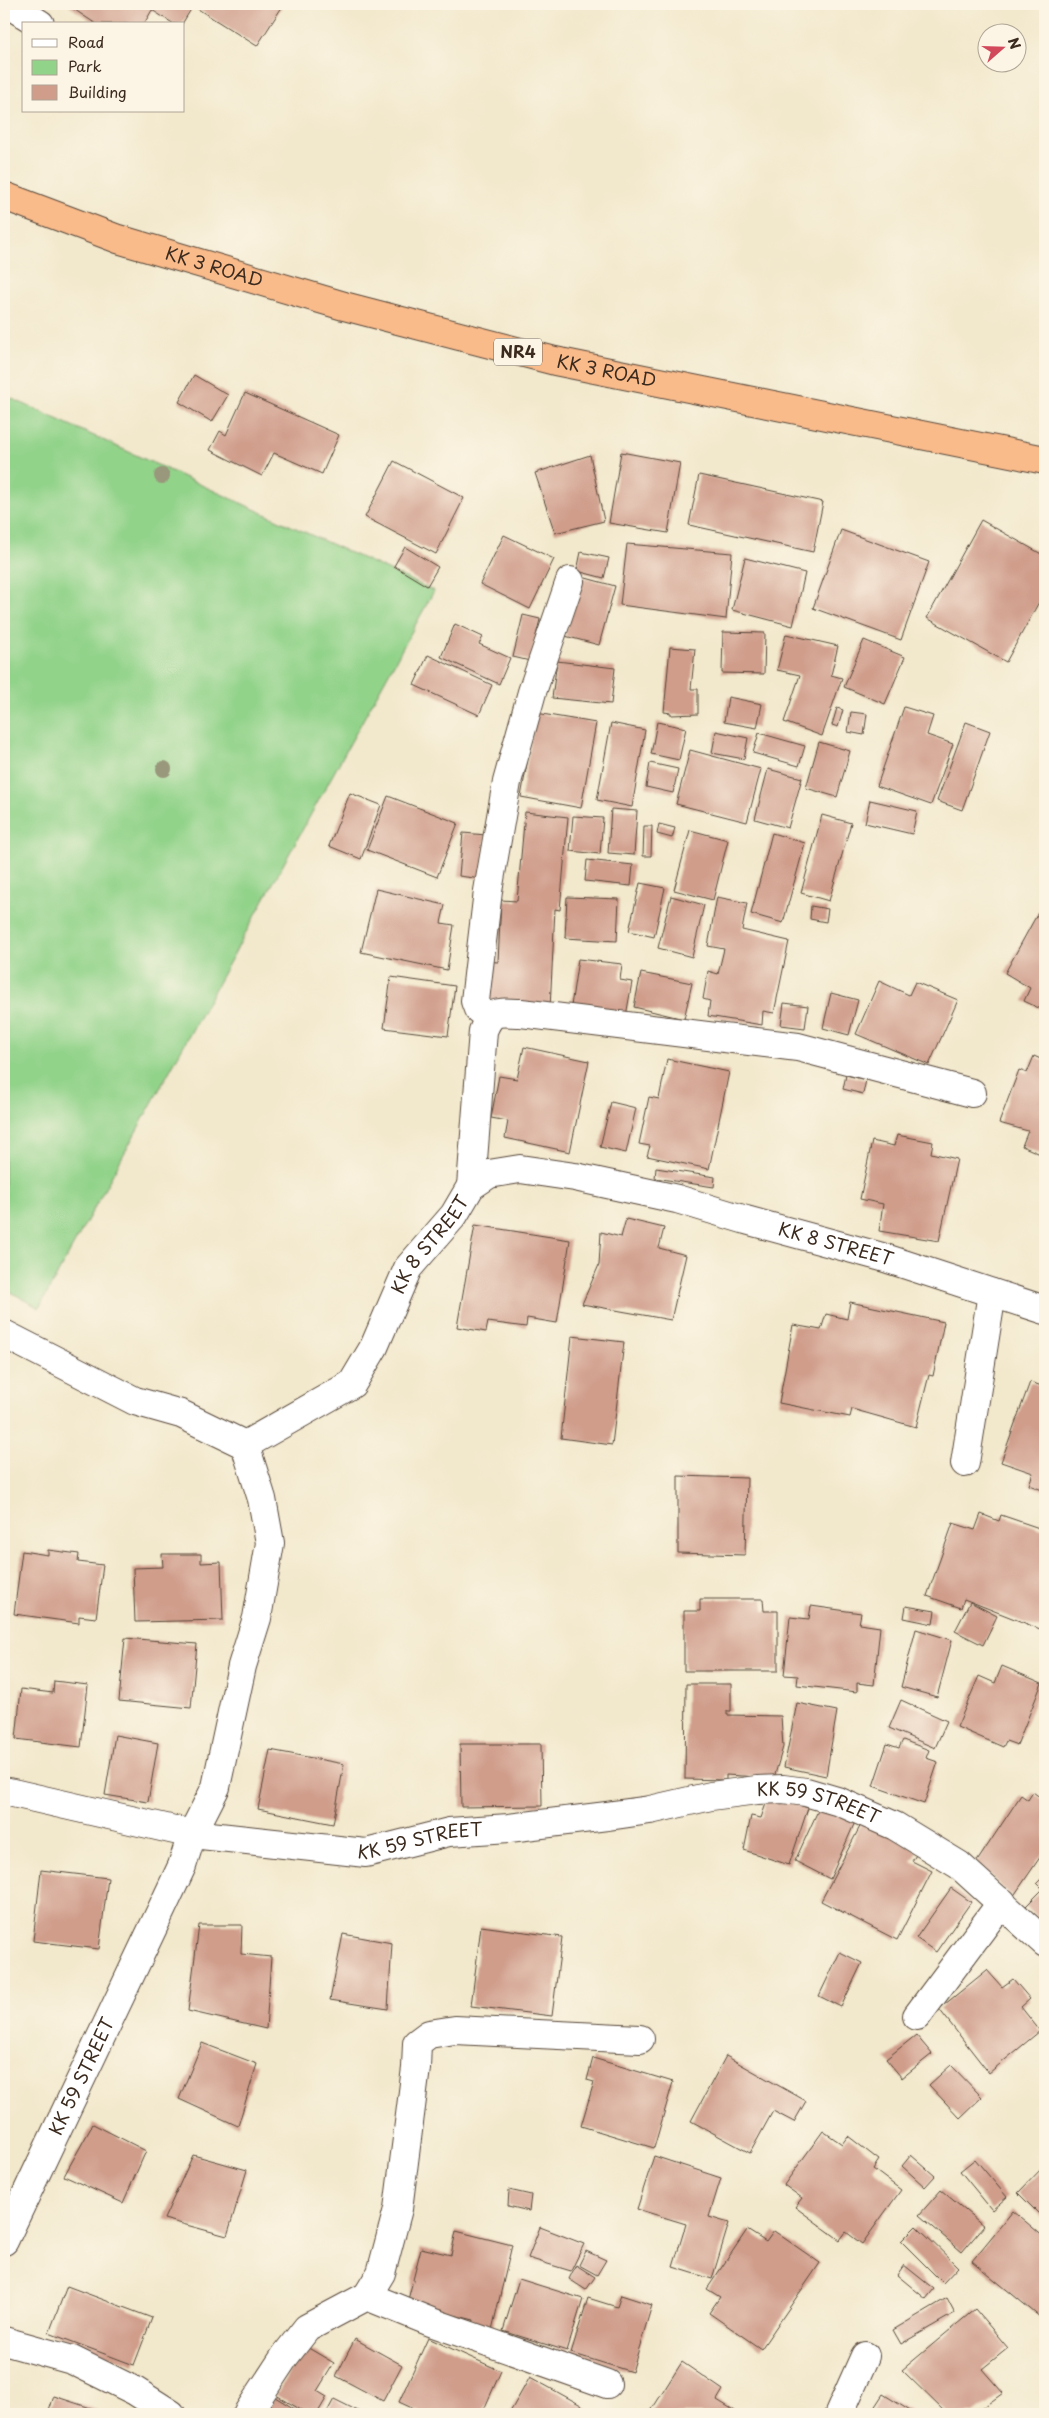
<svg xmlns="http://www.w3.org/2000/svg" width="1049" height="2418" font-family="'Playpen Sans',sans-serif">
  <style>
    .green { fill: #92d38a; stroke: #667e54 }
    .building { fill: #d09d8b }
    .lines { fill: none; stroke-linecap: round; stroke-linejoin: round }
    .minor-casing { stroke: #564638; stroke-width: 30 }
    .highway-casing { stroke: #564638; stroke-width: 30 }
    .minor { stroke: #fff; stroke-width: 28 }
    .highway { stroke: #fabb8b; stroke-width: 28 }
    .tree { fill: #99977b }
    .labels { text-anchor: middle; stroke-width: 4; stroke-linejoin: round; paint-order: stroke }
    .shield { fill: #fcf5e5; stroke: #75675a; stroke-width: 1 }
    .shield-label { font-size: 16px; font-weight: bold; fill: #3b2a1e }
    .street-label { font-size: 18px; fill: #3b2a1e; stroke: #fcf5e5 }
  </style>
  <rect width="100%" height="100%" fill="#fcf5e5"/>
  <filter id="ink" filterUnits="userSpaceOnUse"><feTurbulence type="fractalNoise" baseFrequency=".02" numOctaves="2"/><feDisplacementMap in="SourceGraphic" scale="10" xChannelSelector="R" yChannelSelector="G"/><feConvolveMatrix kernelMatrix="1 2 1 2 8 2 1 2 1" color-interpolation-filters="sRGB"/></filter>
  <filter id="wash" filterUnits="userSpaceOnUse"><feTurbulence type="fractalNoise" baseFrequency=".0096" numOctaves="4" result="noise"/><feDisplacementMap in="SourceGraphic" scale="20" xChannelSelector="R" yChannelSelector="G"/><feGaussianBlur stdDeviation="1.12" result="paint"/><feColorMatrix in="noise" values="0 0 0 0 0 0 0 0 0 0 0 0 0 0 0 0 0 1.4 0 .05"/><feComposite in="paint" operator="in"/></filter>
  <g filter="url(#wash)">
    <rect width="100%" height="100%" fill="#f2e8cc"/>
    <path class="green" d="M4 395 434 591 39 1308 4 1288Z"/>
    <g id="blocks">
      <path class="building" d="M70 4H284L257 46 193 6 182 24H174L152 10 144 24H96L69 6Z
        M194 375 228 395 212 422 179 402Z
        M245 393 339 435 322 474 274 453 262 476 210 450 220 431 226 435Z
        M621 452 680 463 668 533 609 523Z
        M590 455 604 521 555 533 535 473Z
        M394 461 464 498 436 554 365 517Z
        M699 475 823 502 813 552 689 525Z
        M981 520 1045 556V591L1006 662 927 618Z
        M841 530 929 562 901 640 813 608Z
        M504 535 554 559 530 609 480 584Z
        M627 544 732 553 726 619 620 605Z
        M405 547 438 567 427 586 394 566Z
        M581 552 609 558 604 578 577 571Z
        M745 558 805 573 793 626 732 610Z
        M582 577 615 586 599 645 565 636Z
        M523 615 540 619 530 661 513 657Z
        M455 624 483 637 479 644 510 658 499 684 441 657Z
        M723 632 765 633 764 674 722 673Z
        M786 634 838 646 831 675 842 678 822 736 784 722 800 675 777 670Z
        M864 640 905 657 885 704 844 687Z
        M670 647 695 649 691 689H698V714L671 715V713L664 712Z
        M428 655 492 685 479 715 414 685Z
        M557 661 615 668 611 704 552 698Z
        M728 697 762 704 757 728 724 722Z
        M904 707 933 716 927 735 953 744 931 805 877 786Z
        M837 708 843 710 838 727 832 725Z
        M851 712 867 714 864 735 848 732Z
        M536 713 596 723 581 808 521 797Z
        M657 722 686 728 679 760 651 754Z
        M966 722 990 731 962 810 937 801Z
        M611 723 645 730 632 807 597 800Z
        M716 731 748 738 744 759 712 753Z
        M759 733 805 746 799 766 753 753Z
        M819 742 850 751 837 797 806 788Z
        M690 750 761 769 747 822 676 804Z
        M650 763 678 769 673 793 646 787Z
        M768 769 802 778 788 828 755 819Z
        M350 793 381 805 361 859 329 846Z
        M388 796 458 823 437 877 367 850Z
        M870 800 917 811 912 834 865 823Z
        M611 809 637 811 634 855 608 853Z
        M525 812 568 817 560 910 555 909 550 1008 479 1004 483 961 498 962 501 900 517 901Z
        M822 815 851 823 829 901 801 893Z
        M573 816 603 818 600 854 570 851Z
        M659 824 675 828 672 838 657 834Z
        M644 826H652L651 856H643Z
        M690 830 728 840 713 900 674 890Z
        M463 833 486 835 481 879 459 876Z
        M772 833 805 843 783 923 751 914Z
        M587 860 633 865 631 886 585 881Z
        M640 883 665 888 654 937 629 931Z
        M376 889 445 905 441 923 454 925 447 970 361 952Z
        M671 896 704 905 692 957 658 948Z
        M567 897 619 899 617 941 565 938Z
        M717 897 747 903 742 930 789 941 774 1013 763 1011 762 1025 708 1016 710 1001 703 999 708 971 718 974 724 949 708 946Z
        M811 906 828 909 826 922 810 919Z
        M1039 911 1045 915V1011L1024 1001 1030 988 1005 973Z
        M578 959 622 964 620 980 632 982 626 1016 571 1006Z
        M641 973 692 983 684 1019 634 1007Z
        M391 977 455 986 448 1036 384 1028Z
        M879 981 909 995 915 982 958 1000 929 1065 856 1034Z
        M831 993 858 1000 849 1035 823 1028Z
        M784 1003 808 1006 805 1028 781 1025Z
        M524 1047 589 1061 570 1152 505 1138 508 1121 491 1118 499 1076 517 1079Z
        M1034 1056 1045 1061V1156L1022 1146 1028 1131 999 1123 1019 1070 1027 1073Z
        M667 1059 729 1072 709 1169 647 1156 650 1146 639 1144 649 1097 659 1099Z
        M846 1075 866 1080 863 1094 843 1089Z
        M611 1102 636 1108 626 1153 600 1147Z
        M897 1135 933 1142 931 1153 957 1159 939 1241 879 1231 883 1204 860 1199 872 1141 894 1146Z
        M656 1168 715 1177 714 1187 655 1178Z
        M626 1219 664 1228 659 1248 686 1255 671 1320 582 1304 599 1265 601 1232 621 1237Z
        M475 1225 570 1240 557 1323 527 1318 526 1327 488 1322 486 1332 457 1327Z
        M850 1302 944 1322 933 1376 929 1375 916 1427 852 1409 850 1417 779 1403 793 1325 821 1330 826 1314 847 1319Z
        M572 1336 624 1342 612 1445 561 1438Z
        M1030 1382 1045 1387V1491L1029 1485 1033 1473 1001 1462Z
        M678 1476 747 1478 745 1555 678 1553Z
        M981 1514 999 1521 1001 1515 1045 1530V1616L1040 1629 964 1599 961 1608 927 1596 953 1523 975 1530Z
        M48 1550 79 1554 78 1562 103 1565 96 1618 79 1616V1623L14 1614 22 1551 48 1555Z
        M162 1554H201V1563L221 1562 223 1620 135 1622 133 1568 163 1567Z
        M700 1599H763L764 1611H778V1671H684V1611H700Z
        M970 1602 997 1616 983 1645 955 1631Z
        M811 1606 861 1613 859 1624 880 1627 874 1685 857 1683V1692L797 1685 798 1676 784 1675 790 1617 809 1619Z
        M906 1606 935 1611 933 1624 904 1618Z
        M916 1629 952 1640 937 1697 901 1687Z
        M125 1638 197 1644 191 1708 119 1701Z
        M1002 1666 1042 1683 1017 1745 1006 1741 1003 1747 957 1727 979 1676 995 1683Z
        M54 1681 88 1685 81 1747 16 1739 21 1689 53 1693Z
        M686 1684H731V1711H727V1715L781 1716 783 1747 774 1778 726 1775V1780L685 1779Z
        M901 1700 947 1721 935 1748 889 1728Z
        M797 1703 837 1711 826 1776 784 1767Z
        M115 1735 158 1743 148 1802 105 1795Z
        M903 1740 929 1750 926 1758 938 1762 924 1804 873 1786 887 1744 899 1748Z
        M460 1744H541L542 1806 461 1807Z
        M270 1750 344 1764 333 1824 258 1809Z
        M1033 1792 1045 1801V1850L1013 1897 976 1863 1021 1795 1028 1800Z
        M769 1795 808 1808 789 1865 744 1850 751 1816 761 1818Z
        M821 1804 855 1822 830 1879 795 1861Z
        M865 1817 918 1852 912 1861 932 1871 897 1940 821 1901Z
        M41 1870 108 1878 99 1949 33 1941Z
        M1045 1875V1926L1026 1906 1043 1889 1037 1883Z
        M951 1888 971 1902 936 1952 916 1938Z
        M199 1925H242L241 1954 271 1957 266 2029 188 2011Z
        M481 1926 562 1937 552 2016 471 2006Z
        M343 1934 392 1943 388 2009 330 2000Z
        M840 1952 862 1963 841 2007 819 1996Z
        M987 1970 1002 1987 1013 1979 1030 1999 1021 2007 1040 2031 989 2073 939 2009Z
        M916 2035 932 2054 902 2078 886 2059Z
        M202 2043 257 2064 238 2126 179 2099Z
        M726 2056 806 2101 794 2122 773 2111 750 2153 691 2121Z
        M593 2058 673 2082 654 2148 581 2126 594 2082 587 2080Z
        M951 2065 982 2097 960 2118 929 2085Z
        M93 2124 146 2151 123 2203 64 2176Z
        M823 2131 842 2144 848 2136 879 2160 873 2169 901 2190 862 2244 846 2232 840 2240 795 2207 802 2198 784 2185Z
        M193 2155 247 2170 227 2236 164 2219Z
        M911 2155 935 2176 925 2187 902 2166Z
        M654 2156 721 2178 709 2217 729 2223 712 2279 673 2267 686 2224 637 2209Z
        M975 2159 1007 2197 992 2210 960 2171Z
        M1045 2165V2220L1018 2193Z
        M509 2190 531 2195 529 2211 508 2206Z
        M941 2190 984 2226 962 2252 919 2215Z
        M1013 2211 1045 2238V2313L1041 2318 972 2261Z
        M916 2226 958 2267 943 2283 901 2241Z
        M540 2227 584 2244 571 2271 528 2258Z
        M747 2230 766 2242 774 2231 820 2263 761 2349 709 2313 720 2297 707 2289Z
        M456 2231 512 2245 492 2330 473 2325 474 2320 407 2304 421 2248 451 2255Z
        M586 2251 606 2260 597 2275 579 2265Z
        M576 2265 595 2277 586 2290 569 2279Z
        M904 2265 934 2289 926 2299 897 2275Z
        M519 2279 583 2299 567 2351 503 2331Z
        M67 2286 152 2318 134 2365 49 2333Z
        M621 2295 652 2305 632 2372 571 2353 588 2298 617 2307Z
        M947 2298 955 2313 901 2344 893 2330Z
        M975 2309 1008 2348 982 2369 1003 2393 974 2414H947L902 2370Z
        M428 2338 501 2371 482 2414H425L399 2402Z
        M355 2339 402 2365 383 2401 336 2376Z
        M305 2346 334 2363 317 2391 327 2397 317 2414H308L276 2395Z
        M682 2362 723 2390 717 2400 740 2414H649Z
        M530 2377 590 2410 588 2414H509Z
        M883 2394 915 2414H870Z
        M54 2396 109 2414H48Z
        M275 2397 303 2414H265Z
        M334 2399 364 2414H326Z"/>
    </g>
  </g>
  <g filter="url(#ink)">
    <use href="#blocks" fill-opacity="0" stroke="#564638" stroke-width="1"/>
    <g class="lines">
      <defs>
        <g id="minor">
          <path d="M8 4 40 24"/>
          <path d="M488 1017 478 1009 475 1001 478 975 488 891 507 782 532 692 570 581"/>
          <path d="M471 1186 483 1031C492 1008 499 1013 521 1013L798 1047 972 1093"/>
          <path id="s1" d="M4 1334 135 1401 181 1414 245 1445 352 1384 374 1347 408 1268 454 1215 471 1186 489 1174 520 1169 575 1177 677 1199 746 1220 882 1257 1045 1310"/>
          <path d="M965 1463 992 1293"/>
          <path d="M4 1791 192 1834 216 1787 242 1666 257 1618 270 1543 262 1499 245 1445"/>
          <path d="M917 2016 1002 1902"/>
          <path id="s2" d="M4 2241 166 1900 182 1866 192 1834 366 1853 449 1832 509 1828 607 1816 650 1810 711 1796 757 1790 783 1789 806 1792 840 1802 895 1826 959 1865 1045 1943"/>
          <path d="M367 2296 431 2322 607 2384"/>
          <path d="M4 2341 72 2360 135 2391 171 2414"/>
          <path d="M247 2414 285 2356 307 2328 367 2296 381 2273 398 2209 416 2068 417 2043 429 2034 455 2030 640 2039"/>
          <path d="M839 2414 865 2356"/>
        </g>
        <g id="highway">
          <path id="s3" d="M4 196 118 239 344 306 555 361 1045 460"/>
        </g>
      </defs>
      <use href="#minor" class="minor-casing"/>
      <use href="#highway" class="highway-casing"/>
      <use href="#minor" class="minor"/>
      <use href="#highway" class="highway"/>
    </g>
    <g class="tree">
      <circle cx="162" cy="476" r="8"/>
      <circle cx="164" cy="769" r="8"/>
    </g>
  </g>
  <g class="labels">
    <rect class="shield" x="494" y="338.5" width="48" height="27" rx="4"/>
    <g class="shield-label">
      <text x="518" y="358">NR4</text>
    </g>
    <g class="street-label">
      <text dy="6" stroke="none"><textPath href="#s3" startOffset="222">KK 3 ROAD</textPath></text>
      <text dy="6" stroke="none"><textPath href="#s3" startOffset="628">KK 3 ROAD</textPath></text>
      <text dy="6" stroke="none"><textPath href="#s1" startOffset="1000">KK 8 STREET</textPath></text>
      <text dy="6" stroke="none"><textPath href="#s1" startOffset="550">KK 8 STREET</textPath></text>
      <text dy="6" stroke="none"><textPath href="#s2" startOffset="1084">KK 59 STREET</textPath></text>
      <text dy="6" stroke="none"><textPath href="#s2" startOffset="679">KK 59 STREET</textPath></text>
      <text dy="6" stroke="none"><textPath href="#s2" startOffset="182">KK 59 STREET</textPath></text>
    </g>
  </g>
  <rect width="1049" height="2418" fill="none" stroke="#fcf5e5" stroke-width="20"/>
  <rect x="22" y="22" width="162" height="90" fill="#fcf5e5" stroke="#afa495"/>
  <rect x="32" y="39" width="25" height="8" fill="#ffffff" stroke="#afa495"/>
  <text x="68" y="48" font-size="15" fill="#3b2a1e">Road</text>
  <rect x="32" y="60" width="25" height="15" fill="#92d38a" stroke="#afa495"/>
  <text x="68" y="72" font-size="15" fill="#3b2a1e">Park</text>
  <rect x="32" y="85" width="25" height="15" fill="#d09d8b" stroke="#afa495"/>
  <text x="68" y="98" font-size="15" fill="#3b2a1e">Building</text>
  <g transform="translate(1002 48) rotate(70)"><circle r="24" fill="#fcf5e5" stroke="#afa495"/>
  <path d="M0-4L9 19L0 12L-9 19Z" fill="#d1495b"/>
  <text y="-8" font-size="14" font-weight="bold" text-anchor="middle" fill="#3b2a1e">N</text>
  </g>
</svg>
